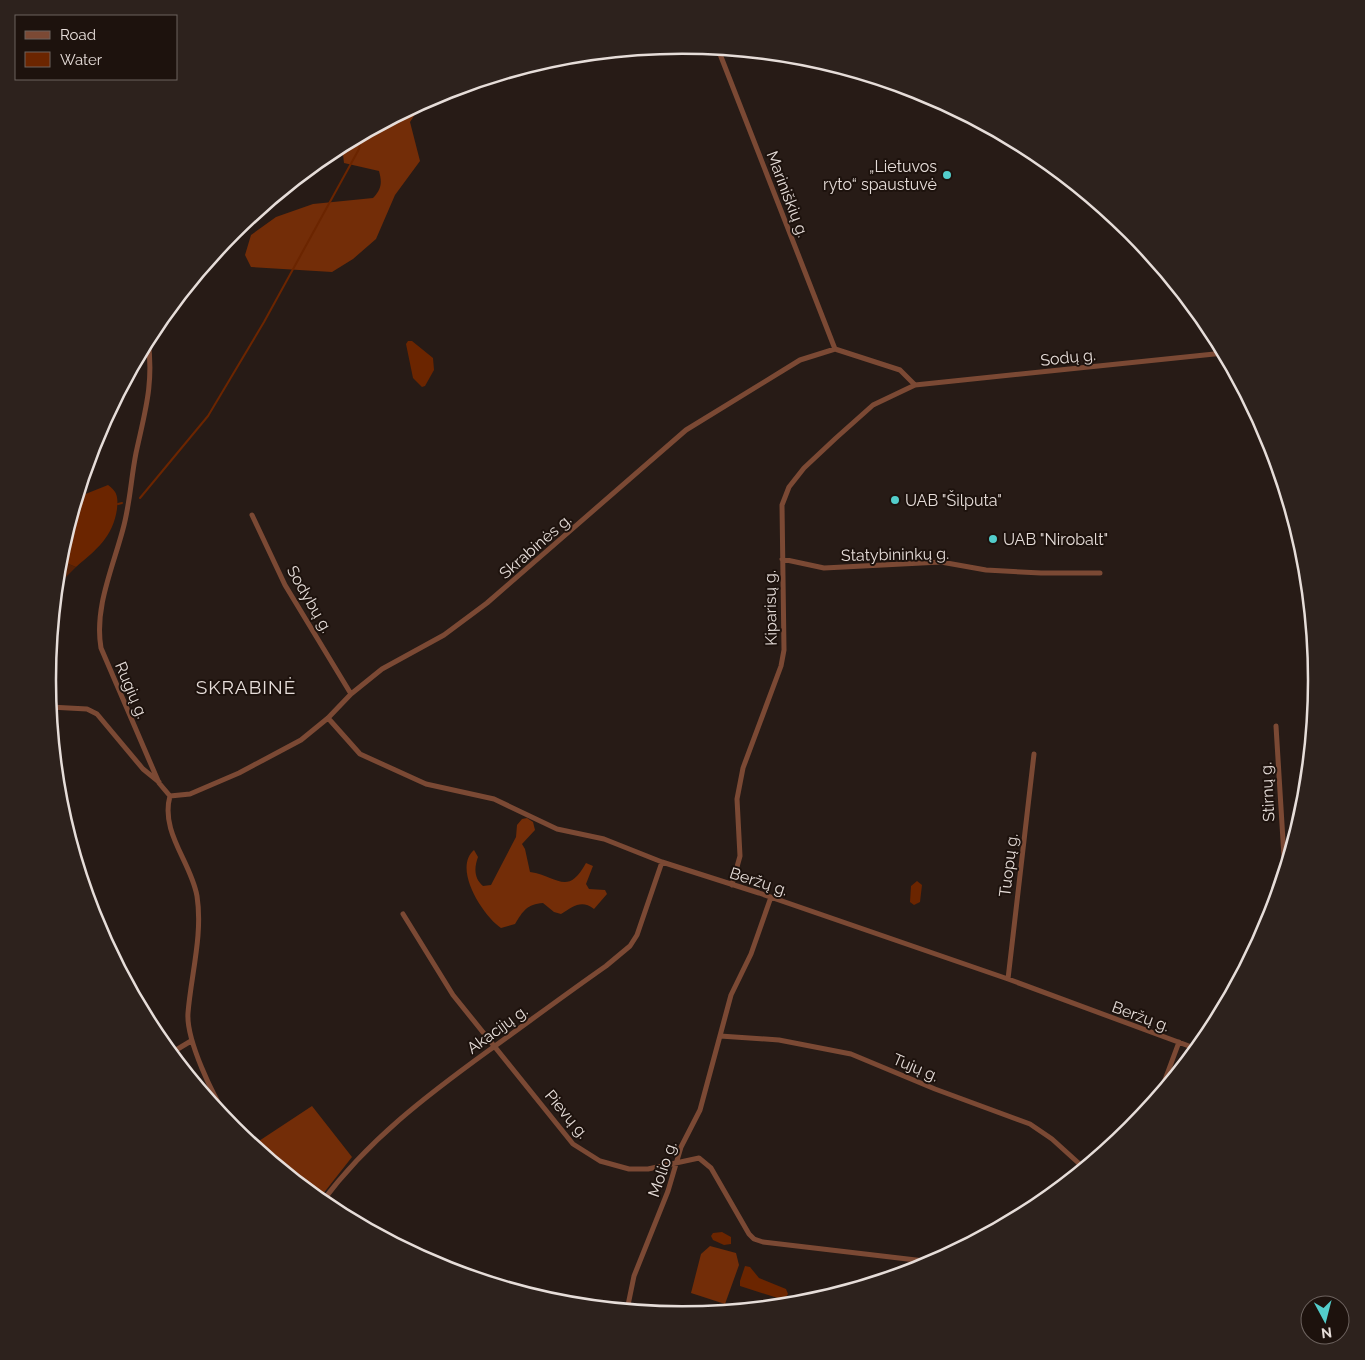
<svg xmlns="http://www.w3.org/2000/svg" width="1365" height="1360" font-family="Raleway,sans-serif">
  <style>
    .green { fill: #562106 }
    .forest { fill: #732d08 }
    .water { fill: #6b2500 }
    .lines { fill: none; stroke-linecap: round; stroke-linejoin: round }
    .stream { stroke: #6b2500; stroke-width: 2 }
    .street { stroke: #7b4934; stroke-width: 5 }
    .poi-dot { fill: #53cdcb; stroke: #1d120d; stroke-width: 2 }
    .labels { text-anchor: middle; stroke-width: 4; stroke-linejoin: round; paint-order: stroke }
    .poi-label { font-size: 16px; fill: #e6ddd9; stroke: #1d120d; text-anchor: start }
    .street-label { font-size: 16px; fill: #e6ddd9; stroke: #1d120d }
    .quarter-label { font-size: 19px; letter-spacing: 1px; fill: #e6ddd9; stroke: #1d120d }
    .rim { fill: none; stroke: #e6ddd9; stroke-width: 2.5 }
  </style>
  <rect width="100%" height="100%" fill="#271b16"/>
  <path class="green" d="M59 560 76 567 57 586Z"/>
  <path class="forest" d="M423 102 410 122 420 161 395 195 376 239 353 259 332 272 251 267 245 255 251 235 276 217 313 204 373 198C382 189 382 182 379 171L344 163 342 146Z
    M527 818 533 822 535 830 522 844 525 849 530 872C558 876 567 897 586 863L593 866 586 884 589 889 605 890 607 894 594 909C581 899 573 907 561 914L554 912 543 903C527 904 523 911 515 924L501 928C484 917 452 869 474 850L478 857C474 868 474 878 483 886L491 885 516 837 517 825 522 819Z
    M312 1106 352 1157 319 1199 253 1145Z
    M710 1246 736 1253 739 1265 725 1304 691 1293 701 1254Z"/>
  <path class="water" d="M408 341H412L433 358 434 370 425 386 422 387 413 378 406 344Z
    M108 485C118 492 118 498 117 509 113 537 96 550 76 567L59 560 78 497Z
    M917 881 922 885 920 902 914 905 910 902 911 886Z
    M722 1232 731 1237V1244L724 1245 713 1240 711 1236 713 1233Z
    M745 1266 750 1267 759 1278 786 1289 788 1294 784 1300 740 1286V1281Z"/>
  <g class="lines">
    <path class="stream" d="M140 498 208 416 264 322 359 149 361 135
      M118 504 122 503"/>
    <path class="street" d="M718 49 835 349
      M148 340C154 384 145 411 136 453 131 478 130 504 123 529 113 567 94 608 101 648L159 783 170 796
      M252 515 285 585 351 694
      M782 559 824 568 941 562 986 570 1041 573H1100
      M50 707 87 709 97 714 143 769 159 782
      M328 718 360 754 426 784 494 799 557 829 604 839 662 862 759 893 1008 979 1197 1049
      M1276 726 1284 857 1289 859
      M170 796 190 794 239 773 301 740 328 718 351 694 382 669 444 635 487 603 686 430 800 360 835 349 900 370 915 385
      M170 796C160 832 191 862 197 896 203 935 191 975 188 1013 186 1040 213 1096 228 1119 234 1128 244 1136 251 1144
      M732 885 740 856 737 799 743 768 781 666 784 650 782 505 789 487 804 468 836 438 873 405 915 385 1224 353
      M403 914 453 995 573 1144 600 1161 629 1169H648L699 1158 711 1168 749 1234 754 1239 763 1242 933 1262
      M1008 979 1034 754
      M720 1036 779 1040 851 1054 935 1089 1030 1124 1052 1139 1084 1168
      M171 1053 191 1041
      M1159 1096 1179 1042
      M322 1202C368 1140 426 1096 488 1051 527 1023 566 994 606 966L630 946 637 935 662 862
      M627 1310 634 1276 668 1191 681 1147 700 1110 731 995 751 954 771 897"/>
  </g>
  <g class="poi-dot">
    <circle cx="947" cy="175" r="5"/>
    <circle cx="895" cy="500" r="5"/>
    <circle cx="993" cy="539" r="5"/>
  </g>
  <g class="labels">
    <g class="poi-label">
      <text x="937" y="172" text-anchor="end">„Lietuvos<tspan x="937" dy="18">ryto“ spaustuvė</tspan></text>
      <text x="905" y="506">UAB "Šilputa"</text>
      <text x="1003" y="545">UAB "Nirobalt"</text>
    </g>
    <g class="street-label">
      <text transform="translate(788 194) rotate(69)" y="6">Mariniškių g.</text>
      <text transform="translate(1068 357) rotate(-6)" y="6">Sodų g.</text>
      <text transform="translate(535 546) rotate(-41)" y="6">Skrabinės g.</text>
      <text transform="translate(895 554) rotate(-1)" y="6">Statybininkų g.</text>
      <text transform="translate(310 599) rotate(60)" y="6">Sodybų g.</text>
      <text transform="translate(770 608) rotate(-91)" y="6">Kiparisų g.</text>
      <text transform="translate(132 690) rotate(67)" y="6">Rugių g.</text>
      <text transform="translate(1267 792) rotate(-93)" y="6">Stirnų g.</text>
      <text transform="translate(1008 865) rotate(-83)" y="6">Tuopų g.</text>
      <text transform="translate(759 881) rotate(18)" y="6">Beržų g.</text>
      <text transform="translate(1141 1016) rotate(20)" y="6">Beržų g.</text>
      <text transform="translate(497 1029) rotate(-36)" y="6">Akacijų g.</text>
      <text transform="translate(916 1067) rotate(23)" y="6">Tujų g.</text>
      <text transform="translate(567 1114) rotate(50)" y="6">Pievų g.</text>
      <text transform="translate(662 1169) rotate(-71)" y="6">Molio g.</text>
    </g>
    <g class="quarter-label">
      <text x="246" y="694">SKRABINĖ</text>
    </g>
  </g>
  <path d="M0 0H1365V1360H0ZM56 680a626 626 0 1 1 1252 0a626 626 0 1 1-1252 0Z" fill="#2d221d" fill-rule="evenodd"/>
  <path class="rim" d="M56 680a626 626 0 1 1 1252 0a626 626 0 1 1-1252 0Z"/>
  <rect x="15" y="15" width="162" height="65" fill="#1d120d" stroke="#6d635f"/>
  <rect x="25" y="31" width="25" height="8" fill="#7b4934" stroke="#6d635f"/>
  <text x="60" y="40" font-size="15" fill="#e6ddd9">Road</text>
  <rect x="25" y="52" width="25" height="15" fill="#6b2500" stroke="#6d635f"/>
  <text x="60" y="65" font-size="15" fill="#e6ddd9">Water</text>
  <g transform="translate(1325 1320) rotate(173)"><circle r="24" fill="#1d120d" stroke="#6d635f"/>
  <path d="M0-4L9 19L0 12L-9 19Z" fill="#53cdcb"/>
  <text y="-8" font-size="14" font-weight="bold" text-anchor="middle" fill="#e6ddd9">N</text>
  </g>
</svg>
